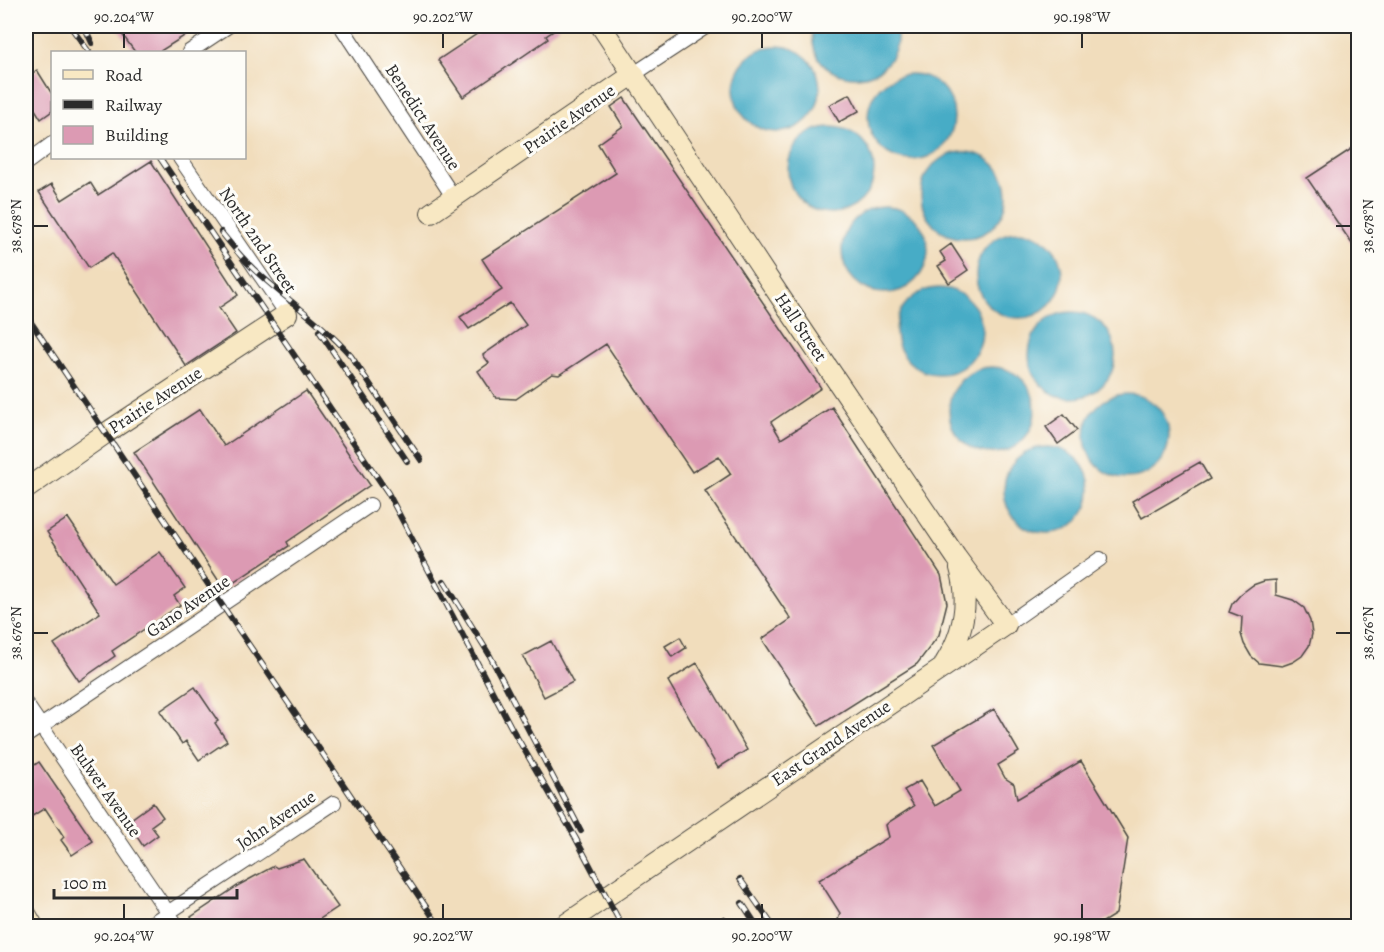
<svg xmlns="http://www.w3.org/2000/svg" width="1384" height="952" font-family="Alegreya,serif">
  <style>
    .water { fill: #47acc6; stroke: #396c78; stroke-width: 1.5 }
    .building { fill: #dc9ab3 }
    .lines { fill: none; stroke-linecap: round; stroke-linejoin: round }
    .street-casing { stroke: #494641; stroke-width: 16 }
    .secondary-casing { stroke: #494641; stroke-width: 22 }
    .street { stroke: #fff; stroke-width: 14 }
    .secondary { stroke: #f8e8c3; stroke-width: 20 }
    .rail-casing { stroke: #2b2b2b; stroke-width: 6 }
    .rail { stroke: #fdfcf7; stroke-width: 4; stroke-dasharray: 11; stroke-linecap: butt }
    .ticks { fill: none; stroke: #2b2b2b; stroke-width: 2 }
    .labels { text-anchor: middle; stroke-width: 6; stroke-linejoin: round; paint-order: stroke }
    .street-label { font-size: 18px; fill: #2b2b2b; stroke: #fdfcf7 }
    .neatline { fill: none; stroke: #2b2b2b; stroke-width: 2 }
    .ticks-label { font-size: 15px; text-anchor: middle; fill: #2b2b2b }
  </style>
  <rect width="100%" height="100%" fill="#fdfcf7"/>
  <filter id="ink" filterUnits="userSpaceOnUse"><feTurbulence type="fractalNoise" baseFrequency=".0167" numOctaves="2"/><feDisplacementMap in="SourceGraphic" scale="12" xChannelSelector="R" yChannelSelector="G"/><feConvolveMatrix kernelMatrix="1 2 1 2 8 2 1 2 1" color-interpolation-filters="sRGB"/></filter>
  <filter id="wash" filterUnits="userSpaceOnUse"><feTurbulence type="fractalNoise" baseFrequency=".008" numOctaves="4" result="noise"/><feDisplacementMap in="SourceGraphic" scale="24" xChannelSelector="R" yChannelSelector="G"/><feGaussianBlur stdDeviation="1.35" result="paint"/><feColorMatrix in="noise" values="0 0 0 0 0 0 0 0 0 0 0 0 0 0 0 0 0 1.4 0 .05"/><feComposite in="paint" operator="in"/></filter>
  <g filter="url(#wash)">
    <rect width="100%" height="100%" fill="#f1ddbc"/>
    <path class="water" d="M813 26H897C905 95 803 93 813 26Z
      M734 89a43 43 0 1 1 86 0a43 43 0 1 1-86 0Z
      M868 117a43 43 0 1 1 86 0a43 43 0 1 1-86 0Z
      M788 170a43 43 0 1 1 86 0a43 43 0 1 1-86 0Z
      M921 195a43 43 0 1 1 86 0a43 43 0 1 1-86 0Z
      M842 250a43 43 0 1 1 86 0a43 43 0 1 1-86 0Z
      M976 275a43 43 0 1 1 86 0a43 43 0 1 1-86 0Z
      M896 331a43 43 0 1 1 86 0a43 43 0 1 1-86 0Z
      M1029 355a43 43 0 1 1 86 0a43 43 0 1 1-86 0Z
      M949 410a43 43 0 1 1 86 0a43 43 0 1 1-86 0Z
      M1085 436a42 42 0 1 1 84 0a42 42 0 1 1-84 0Z
      M1004 490a43 43 0 1 1 86 0a43 43 0 1 1-86 0Z"/>
    <g id="blocks">
      <path class="building" d="M116 26H200L159 52H135Z
        M489 26H561L546 36 548 39 463 97 438 60Z
        M37 70 52 94V111L41 119 26 95V77Z
        M850 94 859 111 839 122 829 105Z
        M624 98 821 388 771 422 781 439 832 407 941 575 947 603 939 635 917 664 819 726 762 639 791 619 705 491 731 474 719 456 692 472 606 344 559 375 552 374 516 399 496 398 478 371 489 363 483 355 526 325 510 303 469 329 460 317 502 290 482 259 616 173 598 144 623 126 611 107Z
        M1359 144V254L1307 178Z
        M151 161 238 295 219 308 236 333 186 366 112 253 89 268 39 192 52 184 62 200 90 182 98 195Z
        M951 244 968 270 949 283 938 266 946 261 940 252Z
        M306 391 370 485 287 542 289 546 224 589 134 452 200 409 224 446Z
        M1064 414 1077 430 1058 444 1046 427Z
        M1200 462 1210 479 1142 518 1132 501Z
        M68 518 113 584 160 552 185 588 174 596 180 605 112 651 115 656 79 681 54 644 100 613 47 532Z
        M1276 580V595L1293 600 1304 608 1310 621 1312 634 1309 646 1302 656 1293 662 1282 666 1259 663 1251 656 1244 644 1241 634 1242 617 1229 612 1232 604 1241 594 1253 585 1264 581Z
        M680 637 686 648 672 657 665 646Z
        M551 641 573 682 544 697 523 656Z
        M697 663 747 750 718 768 668 681Z
        M195 687 218 721 215 723 227 741 199 760 186 741 182 744 160 711Z
        M994 709 1019 752 998 765 1005 778 1014 784 1017 799 1081 761 1128 838 1116 914 1095 927H836L840 913 819 880 889 837 886 825 889 822 914 806 904 790 920 781 935 806 960 791 933 745Z
        M39 762 93 841 72 855 61 840 64 837 45 808 26 820V771Z
        M153 803 163 817 151 826 158 835 143 846 127 822Z
        M304 859 338 907 317 921 321 927H197L191 917 239 885 274 866 277 868Z"/>
    </g>
  </g>
  <g filter="url(#ink)">
    <use href="#blocks" fill-opacity="0" stroke="#494641" stroke-width="1.5"/>
    <g class="lines">
      <defs>
        <path id="street" d="M341 26 454 198
          M189 52 228 26
          M634 74 707 26
          M180 158 287 314
          M26 163 52 144
          M1006 625 1100 559
          M26 704 177 926
          M26 736 370 505
          M148 926 334 803"/>
        <path id="secondary" d="M431 213 634 74
          M26 489 106 433 287 314
          M945 663C964 633 970 602 960 568
          M26 914 33 926
          M563 926 1006 625 956 557 789 310 601 26"/>
      </defs>
      <use href="#street" class="street-casing"/>
      <use href="#secondary" class="secondary-casing"/>
      <use href="#street" class="street"/>
      <use href="#secondary" class="secondary"/>
      <defs>
        <path id="rail" d="M70 26 89 52
          M84 26 92 43
          M160 158 388 493 511 727 575 837 622 926
          M221 232C233 247 245 262 259 274 290 302 323 324 351 356L421 460
          M26 315 439 926
          M319 331 407 461
          M444 581 489 654 581 831
          M740 879 773 926
          M742 903 757 926
          M724 919 729 926"/>
      </defs>
      <use href="#rail" class="rail-casing"/>
      <use href="#rail" class="rail"/>
    </g>
  </g>
  <path class="ticks" d="M124 33V48M443 33V48M762 33V48M1082 33V48M33 226H48M1336 226H1351M33 633H48M1336 633H1351M124 904V919M443 904V919M762 904V919M1082 904V919"/>
  <g class="labels">
    <g class="street-label">
      <text transform="translate(423 117) rotate(57)" y="6">Benedict Avenue</text>
      <text transform="translate(569 119) rotate(-35)" y="6">Prairie Avenue</text>
      <text transform="translate(258 240) rotate(56)" y="6">North 2nd Street</text>
      <text transform="translate(801 327) rotate(56)" y="6">Hall Street</text>
      <text transform="translate(155 400) rotate(-33)" y="6">Prairie Avenue</text>
      <text transform="translate(188 606) rotate(-34)" y="6">Gano Avenue</text>
      <text transform="translate(831 743) rotate(-34)" y="6">East Grand Avenue</text>
      <text transform="translate(106 790) rotate(55)" y="6">Bulwer Avenue</text>
      <text transform="translate(276 820) rotate(-34)" y="6">John Avenue</text>
    </g>
  </g>
  <rect width="1384" height="952" fill="none" stroke="#fdfcf7" stroke-width="66"/>
  <rect x="51" y="51" width="195" height="108" fill="#fdfcf7" stroke="#a9a8a5" stroke-width="1.5"/>
  <rect x="63" y="70" width="30" height="9" fill="#f8e8c3" stroke="#a9a8a5" stroke-width="1.5"/>
  <text x="105" y="81" font-size="18" fill="#2b2b2b">Road</text>
  <rect x="63" y="100" width="30" height="9" fill="#2b2b2b" stroke="#a9a8a5" stroke-width="1.5"/>
  <text x="105" y="111" font-size="18" fill="#2b2b2b">Railway</text>
  <rect x="63" y="126" width="30" height="18" fill="#dc9ab3" stroke="#a9a8a5" stroke-width="1.5"/>
  <text x="105" y="141" font-size="18" fill="#2b2b2b">Building</text>
  <path d="M54 889v9h183v-9" fill="none" stroke="#2b2b2b" stroke-width="3"/>
  <text x="63" y="889" font-size="18" fill="#2b2b2b" stroke="#fdfcf7" stroke-width="4.5" paint-order="stroke">100 m</text>
  <rect x="33" y="33" width="1318" height="886" class="neatline"/>
  <g class="ticks-label">
    <text x="124" y="22">90.204°W</text>
    <text x="443" y="22">90.202°W</text>
    <text x="762" y="22">90.200°W</text>
    <text x="1082" y="22">90.198°W</text>
    <text transform="translate(16 226) rotate(-90)" y="5">38.678°N</text>
    <text transform="translate(1368 226) rotate(-90)" y="5">38.678°N</text>
    <text transform="translate(16 633) rotate(-90)" y="5">38.676°N</text>
    <text transform="translate(1368 633) rotate(-90)" y="5">38.676°N</text>
    <text x="124" y="941">90.204°W</text>
    <text x="443" y="941">90.202°W</text>
    <text x="762" y="941">90.200°W</text>
    <text x="1082" y="941">90.198°W</text>
  </g>
</svg>
